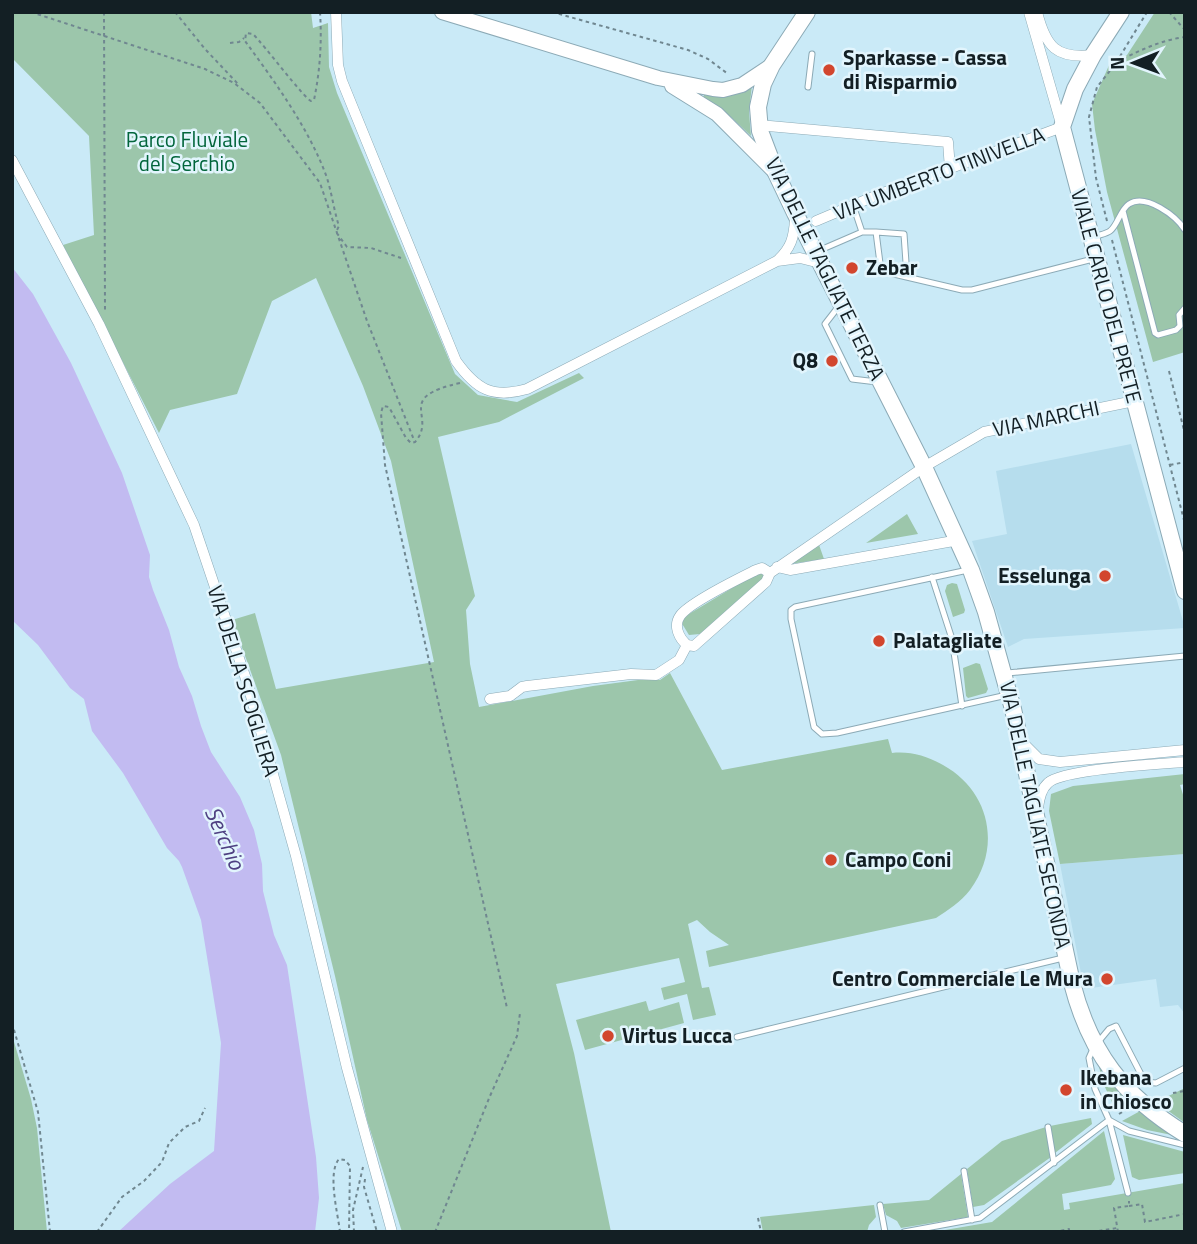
<svg xmlns="http://www.w3.org/2000/svg" width="1197" height="1244" font-family="'Titillium Web',sans-serif">
  <style>
    .built { fill: #b6dded }
    .green { fill: #9cc6ab }
    .water { fill: #c2bbf1 }
    .lines { fill: none; stroke-linecap: round; stroke-linejoin: round }
    .lane-casing { stroke: #8caab6; stroke-width: 7 }
    .street-casing { stroke: #8caab6; stroke-width: 11 }
    .secondary-casing { stroke: #8caab6; stroke-width: 16 }
    .primary-casing { stroke: #8caab6; stroke-width: 18 }
    .path { stroke: #708790; stroke-width: 2; stroke-dasharray: 3.5 3.5; stroke-linecap: butt }
    .lane { stroke: #fff; stroke-width: 5 }
    .street { stroke: #fff; stroke-width: 10 }
    .secondary { stroke: #fff; stroke-width: 14 }
    .primary { stroke: #fff; stroke-width: 16 }
    .poi-dot { fill: #d2462e; stroke: #e2f5fd; stroke-width: 2.5 }
    .labels { text-anchor: middle; stroke-width: 5; stroke-linejoin: round; paint-order: stroke }
    .poi-label { font-size: 21px; font-weight: bold; fill: #131f24; stroke: #e2f5fd; text-anchor: start }
    .park-label { font-size: 21px; fill: #02653b; stroke: #e2f5fd }
    .street-label { font-size: 21px; fill: #131f24; stroke: #e2f5fd }
    .water-label { font-size: 23px; font-style: italic; fill: #4e4082; stroke: #e2f5fd }
  </style>
  <rect width="100%" height="100%" fill="#caeaf7"/>
  <path class="built" d="M1131 444 1185 628 1024 639 1008 647 972 541 1007 534 996 471Z
    M1185 854V1014L1178 1005 1160 1007 1156 979 1084 989 1060 864Z"/>
  <path class="green" d="M12 12H311L313 28 328 23 329 67 337 93 455 374 478 395 517 402 579 373 584 378 499 422 438 437 475 596 466 610 470 664 479 707 593 686 638 680H660L670 673 722 770 888 739 892 753C910 751 927 756 943 765 990 791 1002 847 970 890 961 902 948 910 936 918L709 967 706 951 729 945 710 932 697 920 688 924 702 988 709 987 716 1015 693 1020 687 994 664 1000 661 988 685 982 679 958 556 984 574 1053 611 1232H402L367 1120 335 976 281 755 232 620 255 613 276 689 434 662 391 461 363 386 316 278 272 301 237 394 170 410 159 433 63 245 94 235 89 136 12 58Z
    M1155 12H1185V352L1153 362 1107 192 1095 130 1092 104 1110 63 1127 55Z
    M752 85 749 112 751 136 731 117 703 98 704 95C723 97 736 96 752 85Z
    M907 514 918 534 866 543Z
    M818 542 824 559 790 564Z
    M757 573 763 574 764 579 700 634 689 635 681 622 684 617Z
    M952 583 957 584 965 610 964 613 953 617 945 591 947 585Z
    M976 663 980 664 988 689 986 693 968 698 966 696 963 668Z
    M1185 774V784L1180 785 1185 801V854L1060 864 1049 811 1051 794 1073 786Z
    M646 1001 649 1011 679 1002 684 1023 585 1050 576 1020Z
    M12 1035 31 1099 37 1128 47 1232H12Z
    M1101 1065 1133 1103 1116 1111 1104 1085 1099 1067Z
    M1185 1088V1123L1156 1102Z
    M1142 1110 1177 1136 1147 1130 1122 1121Z
    M1091 1118 1092 1124 1055 1153 1050 1126Z
    M1046 1127 1051 1157 984 1205 973 1207 967 1169 1002 1141Z
    M1104 1131 1115 1179 1111 1185 1062 1194 1064 1210 1070 1209 1069 1203 1185 1183V1232H933L992 1222Z
    M1123 1135 1185 1152V1173L1139 1180 1132 1177Z
    M961 1174 968 1217 901 1228 897 1221 886 1215 883 1204 929 1200Z
    M874 1205 876 1217 869 1225 867 1232H763L760 1217Z"/>
  <path class="water" d="M12 267 33 294 71 363 122 473 150 555 149 577 153 590 169 630 179 667 192 696 201 726 211 752 240 797 254 830 262 864 263 891 274 935 287 965 292 998 316 1157 319 1198 315 1232H118L170 1184 214 1151 221 1043 201 920 182 867 179 861 167 848 123 773 92 731 84 699 70 688 38 645 12 620Z"/>
  <g class="lines">
    <defs>
      <path id="lane" d="M808 87 812 54
        M853 205 862 232
        M1123 211 1155 333 1158 335 1176 330 1180 326 1179 315 1185 308
        M876 232 904 234 907 277
        M1094 237C1098 235 1106 234 1110 231 1118 225 1120 210 1129 204 1146 193 1176 216 1185 230
        M818 251 862 232H876L881 271 962 290H972L1093 259
        M839 306 825 324 852 379 877 382
        M968 570 795 607 791 610V619L814 727 822 734 837 733 1007 695
        M932 577 952 639 962 706
        M1007 673 1185 656
        M737 1037 1063 958
        M1099 1041 1109 1029 1116 1026 1145 1082 1156 1083 1185 1068
        M1093 1049 1089 1058 1095 1089 1109 1120 1128 1193
        M1109 1120 1129 1131 1185 1145
        M1048 1127 1054 1163
        M964 1171 972 1220
        M880 1205 885 1232
        M904 1232 980 1218 1109 1120"/>
      <path id="street" d="M336 12 338 65 342 81 456 361C476 389 492 399 527 389L777 261 800 258 820 263
        M1037 12C1046 47 1056 59 1093 55
        M758 125 948 142 950 169
        M12 160 99 324 194 525 247 682 296 856 347 1068 392 1232
        M816 221 875 196 1062 127 1029 12
        M777 261C791 248 794 238 795 219
        M777 567 790 570 959 540
        M687 645C679 638 673 626 680 616 688 603 740 578 756 570L762 568 770 573 924 467 984 432 1134 401
        M687 645 694 646 766 582 770 573
        M490 699 510 696 522 687 527 686 631 674 656 675 679 660 687 645
        M1022 742 1039 759 1060 762 1185 750
        M1038 808C1039 799 1041 789 1048 783 1063 769 1160 764 1185 762"/>
      <path id="secondary" d="M442 12 658 78 713 89 723 90 742 85 772 65
        M672 86 717 114 774 171"/>
      <path id="primary" d="M807 12 772 65 763 84 758 107 760 131 776 173 795 213 924 467 971 570 986 612 1013 709 1072 983C1090 1053 1123 1096 1185 1134
        M1121 12 1093 55 1075 89 1062 127 1185 591"/>
    </defs>
    <use href="#lane" class="lane-casing"/>
    <use href="#street" class="street-casing"/>
    <use href="#secondary" class="secondary-casing"/>
    <use href="#primary" class="primary-casing"/>
    <path class="path" d="M31 12 205 69 234 83 260 103 320 183 367 321 414 440
      M104 12 105 310
      M175 12 205 49 239 85
      M320 12C322 42 320 71 314 100L311 101C304 98 264 45 253 34L246 33 245 41C275 82 310 130 327 178 332 194 334 211 339 226L336 232 347 247 371 248 401 258
      M552 12 688 50 708 59 728 74
      M1169 12 1185 30
      M230 43 239 42 244 38
      M1117 62C1138 51 1161 40 1185 37
      M1107 221 1096 178 1089 117 1097 87 1116 63 1147 12
      M1112 240 1185 524
      M1169 371 1185 434
      M460 383C393 398 438 416 415 442L411 443 406 438 389 407 383 406 381 413 385 465 507 1008
      M1170 465 1185 462
      M12 1023 38 1112 50 1232
      M1173 1093 1185 1091
      M1119 1114 1129 1108
      M365 1179 364 1187 377 1232
      M1129 1206 1142 1204 1145 1222 1185 1214
      M758 1218 761 1232
      M97 1232 122 1197 144 1181 162 1162 169 1143 185 1127 199 1121 205 1108
      M340 1232C338 1214 327 1173 339 1159L345 1160 350 1166 349 1232
      M354 1232 353 1210 363 1167
      M435 1232 490 1096 517 1036 520 1013
      M1054 1232 1069 1229V1232
      M1092 1232 1117 1228
      M1118 1232 1114 1208 1129 1206V1201"/>
    <use href="#lane" class="lane"/>
    <use href="#street" class="street"/>
    <use href="#secondary" class="secondary"/>
    <use href="#primary" class="primary"/>
  </g>
  <g class="poi-dot">
    <circle cx="829" cy="70" r="7"/>
    <circle cx="852" cy="268" r="7"/>
    <circle cx="832" cy="361" r="7"/>
    <circle cx="1105" cy="576" r="7"/>
    <circle cx="879" cy="641" r="7"/>
    <circle cx="831" cy="860" r="7"/>
    <circle cx="1107" cy="979" r="7"/>
    <circle cx="608" cy="1036" r="7"/>
    <circle cx="1066" cy="1090" r="7"/>
  </g>
  <g class="labels">
    <g class="poi-label">
      <text x="843" y="65">Sparkasse - Cassa<tspan x="843" dy="24">di Risparmio</tspan></text>
      <text x="866" y="275">Zebar</text>
      <text x="818" y="368" text-anchor="end">Q8</text>
      <text x="1091" y="583" text-anchor="end">Esselunga</text>
      <text x="893" y="648">Palatagliate</text>
      <text x="845" y="867">Campo Coni</text>
      <text x="1093" y="986" text-anchor="end">Centro Commerciale Le Mura</text>
      <text x="622" y="1043">Virtus Lucca</text>
      <text x="1080" y="1085">Ikebana<tspan x="1080" dy="24">in Chiosco</tspan></text>
    </g>
    <g class="park-label">
      <text x="187" y="147">Parco Fluviale<tspan x="187" dy="24">del Serchio</tspan></text>
    </g>
    <g class="street-label">
      <text transform="translate(939 174) rotate(-21)" y="7">VIA UMBERTO TINIVELLA</text>
      <text transform="translate(825 269) rotate(64)" y="7">VIA DELLE TAGLIATE TERZA</text>
      <text transform="translate(1106 296) rotate(75)" y="7">VIALE CARLO DEL PRETE</text>
      <text transform="translate(1046 419) rotate(-12)" y="7">VIA MARCHI</text>
      <text transform="translate(243 681) rotate(73)" y="7">VIA DELLA SCOGLIERA</text>
      <text transform="translate(1035 815) rotate(78)" y="7">VIA DELLE TAGLIATE SECONDA</text>
    </g>
    <g class="water-label">
      <text transform="translate(225 838) rotate(66)" y="8">Serchio</text>
    </g>
  </g>
  <rect width="1197" height="1244" fill="none" stroke="#131f24" stroke-width="28"/>
  <g transform="translate(1134 63) rotate(269)" stroke="#e2f5fd" stroke-width="5" paint-order="stroke">
  <path d="M0-5L12 26L0 18L-12 26Z" fill="#131f24"/>
  <text y="-10" font-size="19" font-weight="bold" text-anchor="middle" fill="#131f24">N</text>
  </g>
</svg>
